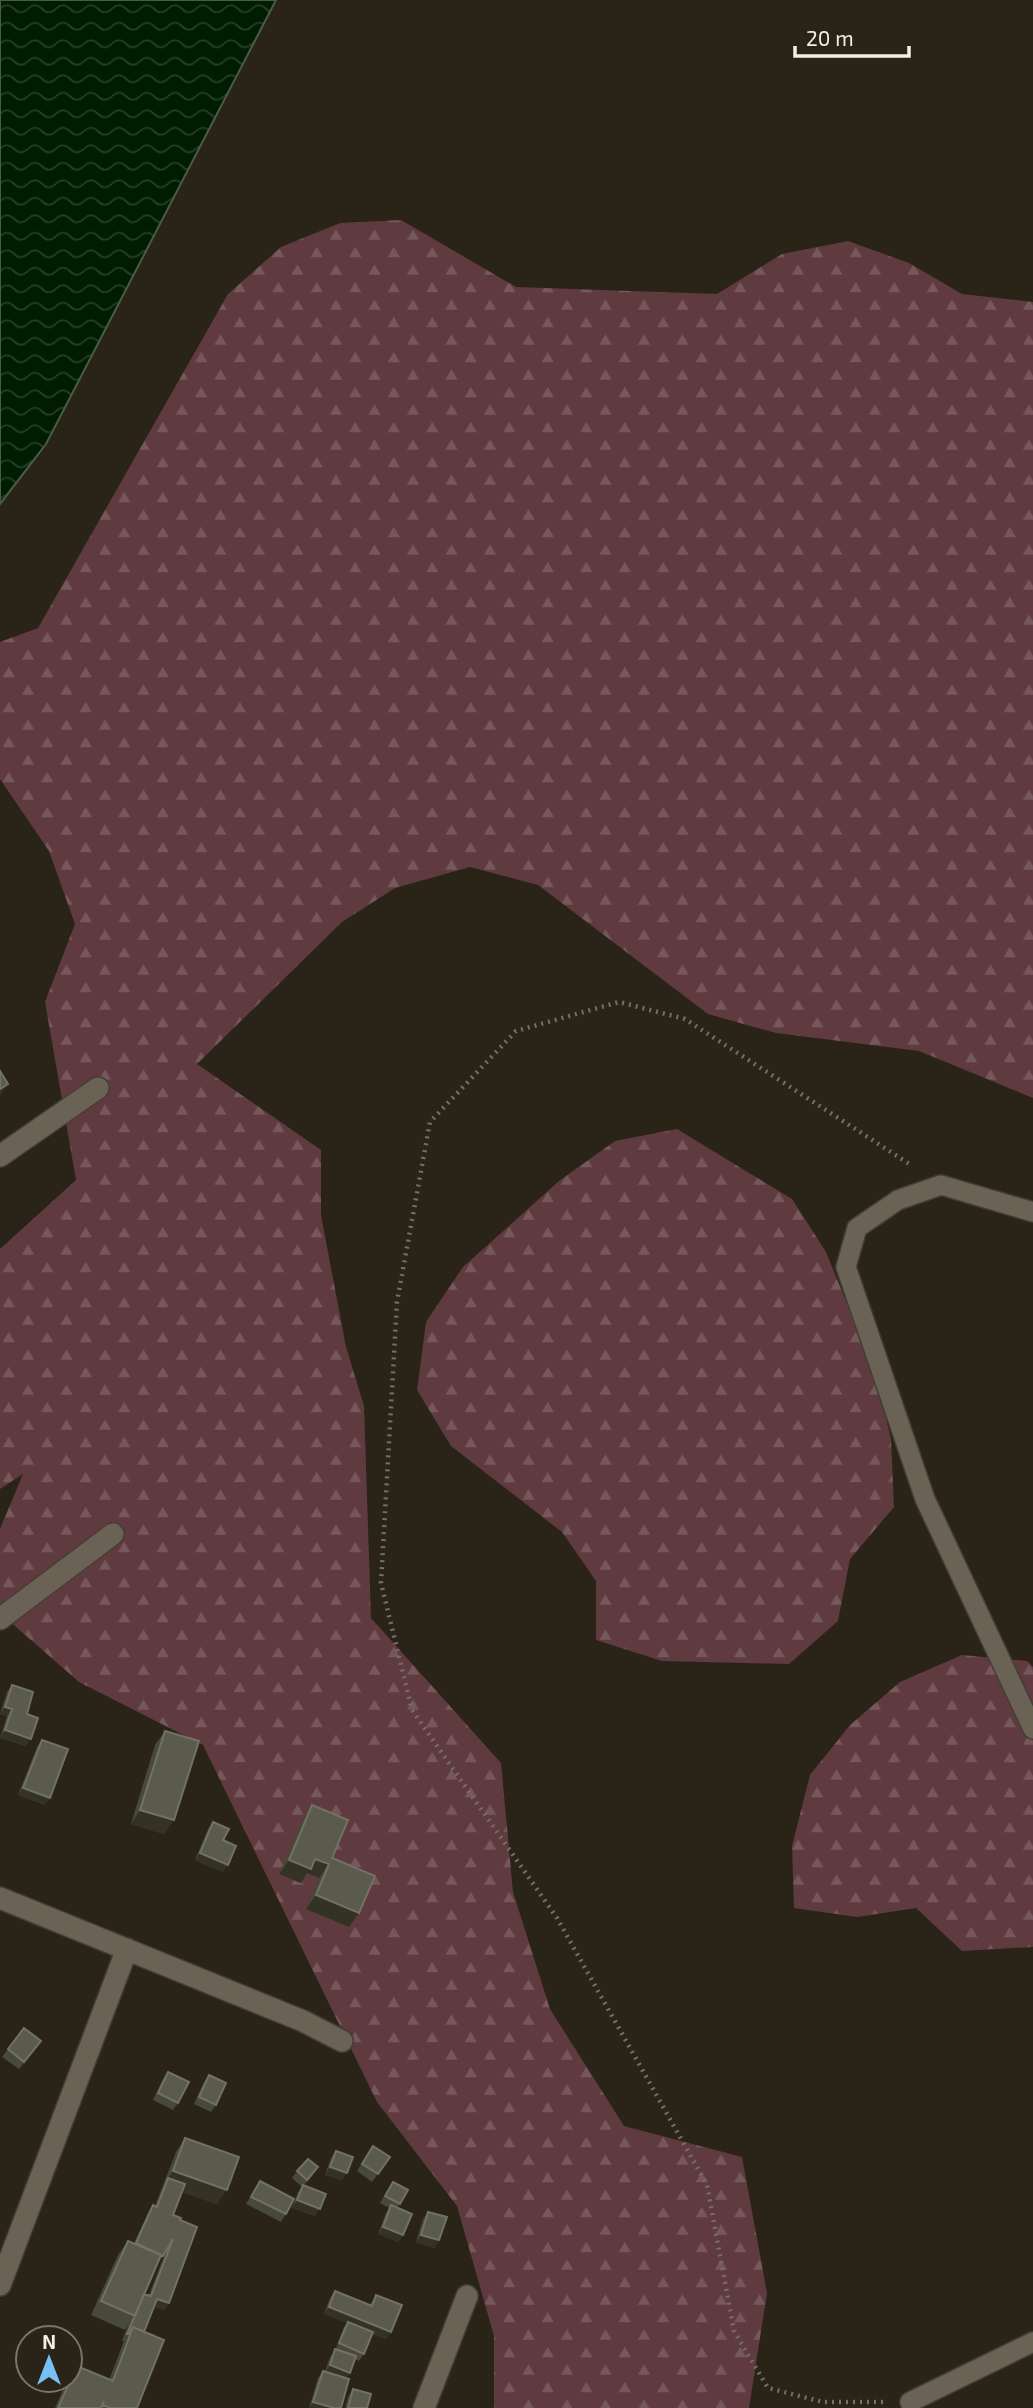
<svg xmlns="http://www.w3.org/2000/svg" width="1033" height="2408" font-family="'Exo 2',sans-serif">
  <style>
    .forest { fill: url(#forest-firs) }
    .water { fill: url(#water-waves); stroke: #495c47; stroke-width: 2 }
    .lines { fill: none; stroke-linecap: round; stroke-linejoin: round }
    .lane-casing { stroke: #443e36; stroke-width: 22 }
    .street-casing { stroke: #443e36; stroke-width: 24 }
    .path { stroke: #746e64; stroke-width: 4.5; stroke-dasharray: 2 5; stroke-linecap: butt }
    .lane { stroke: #6b6256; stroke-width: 19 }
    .street { stroke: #6b6256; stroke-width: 21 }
    .wall { fill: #48483b; fill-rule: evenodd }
    .shaded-wall { fill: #343225 }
    .building { fill: #5a5a4d; stroke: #727166; stroke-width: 2 }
  </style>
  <defs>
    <pattern id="forest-firs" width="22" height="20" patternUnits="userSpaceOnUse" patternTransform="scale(1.75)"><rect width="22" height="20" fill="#5f3a3f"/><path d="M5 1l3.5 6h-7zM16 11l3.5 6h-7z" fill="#76575b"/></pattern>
    <pattern id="water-waves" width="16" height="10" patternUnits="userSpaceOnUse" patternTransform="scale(1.75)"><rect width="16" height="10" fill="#001d02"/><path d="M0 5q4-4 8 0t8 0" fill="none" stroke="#263e27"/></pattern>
  </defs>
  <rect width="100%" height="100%" fill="#2a2318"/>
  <path class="forest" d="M401 220 516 287 717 294 782 254 848 241 909 263 962 294 1033 302V1098L919 1051 776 1033 708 1014 538 885 470 867 395 888 342 922 197 1064 321 1150V1215L346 1347 364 1406 371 1618 501 1763 513 1892 550 2009 624 2126 742 2157 767 2293 749 2408H494V2336L457 2206 377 2102 203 1745 79 1682 0 1613V1529L23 1474 0 1489V1249L76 1180 45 1002 75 924 49 851 0 779V642L38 628 228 294 281 247 340 223Z
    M677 1129 792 1199 826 1252 875 1372 891 1439 894 1507 850 1559 838 1621 789 1664 662 1661 596 1640V1581L562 1532 451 1446 417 1390 426 1322 463 1267 559 1181 615 1141Z
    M962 1655 1027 1661 1033 1667V1947L962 1951 916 1908 857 1917 794 1908 792 1846 810 1775 850 1725 900 1682Z"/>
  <path class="water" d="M0 0H276L46 444 0 504Z"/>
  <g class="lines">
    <defs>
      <path id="lane" d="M1033 1212 941 1185 898 1200 857 1228 846 1267 925 1499 1033 1729
        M910 2402 1033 2342"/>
      <path id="street" d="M0 1156 98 1088
        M0 1619 113 1534
        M0 1898 303 2021 342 2041
        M0 2285 127 1949
        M424 2408 467 2296"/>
    </defs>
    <use href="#lane" class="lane-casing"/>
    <use href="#street" class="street-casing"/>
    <path class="path" d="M883 2402H823L768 2388 734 2331 707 2185 557 1918 412 1710 381 1583 397 1302 430 1122 516 1031 619 1002 685 1019 911 1165"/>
    <use href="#lane" class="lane"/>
    <use href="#street" class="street"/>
  </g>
  <path class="wall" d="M12 1685 27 1714 26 1746 0 1738 7 1716 0 1714 7 1692Z
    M165 1731 164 1834 131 1824 155 1745Z
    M42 1740 45 1805 18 1795 37 1747Z
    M312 1805 332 1858 359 1913 349 1927 306 1909 319 1878 307 1873 301 1883 279 1874 303 1819Z
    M213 1822 223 1840V1872L195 1860 208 1829Z
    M36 2048 19 2069 2 2057 8 2049Z
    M168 2072 178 2103 173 2110 153 2100 163 2079Z
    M209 2075 216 2105 211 2112 194 2104 204 2082Z
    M185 2138 217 2204 182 2192 173 2215 169 2303 164 2310 154 2307 144 2332 137 2408H55L67 2380H70V2376L77 2366 109 2380 124 2341H122L128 2325 125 2330 91 2315 118 2255 128 2241 134 2243 148 2213 153 2205 155 2206 176 2152ZM165 2253 149 2295 144 2294 158 2263Z
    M373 2146 390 2157 372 2182 357 2171Z
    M336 2151 342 2180 325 2175 331 2158Z
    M297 2171 313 2175 304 2185 315 2216 292 2208 298 2192 302 2187 292 2178Z
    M260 2181 286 2214 281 2222 246 2204Z
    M393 2182 400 2204 397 2208 403 2235 398 2242 378 2234 386 2213 389 2208 380 2203Z
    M428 2212 439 2240 434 2248 416 2242 423 2219Z
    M335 2291 370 2305 376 2295 391 2332 386 2339 372 2334 364 2354 359 2361 355 2359 346 2378 341 2408H309L318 2378 323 2371 325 2372 330 2357 335 2351 343 2329 347 2323 324 2314 330 2298Z
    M353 2389 367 2408H345L348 2397Z"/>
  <path class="shaded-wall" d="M8 1084 0 1096V1089Z
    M5 1707 12 1709 7 1716 0 1714Z
    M5 1730 31 1739 26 1746 0 1738Z
    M23 1788 50 1798 45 1805 18 1795Z
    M140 1810 174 1820 164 1834 131 1824Z
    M200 1853 228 1865 223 1872 195 1860Z
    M315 1859 329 1864 319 1878 307 1873 301 1883 279 1874 289 1860Z
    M316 1895 359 1913 349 1927 306 1909Z
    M330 2167 347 2173 342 2180 325 2175Z
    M173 2171 227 2190 217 2204 165 2186 168 2178Z
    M297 2200 320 2209 315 2216 292 2208Z
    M383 2227 403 2235 398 2242 378 2234Z
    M421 2235 439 2240 434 2248 416 2242Z
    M157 2299 169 2303 164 2310 152 2306Z
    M329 2307 391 2332 386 2339 324 2314Z
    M330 2365 350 2373 345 2380 325 2373Z
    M313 2402 334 2408H309Z"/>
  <path class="building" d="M0 1071 8 1084 0 1089Z
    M12 1685 33 1692 27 1714 38 1718 31 1739 5 1730 12 1709 5 1707Z
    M165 1731 199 1741 174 1820 140 1810Z
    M42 1740 68 1749 50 1798 23 1788Z
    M312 1805 348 1820 332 1858 375 1876 359 1913 316 1895 329 1864 315 1859 311 1869 289 1860Z
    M213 1822 229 1829 223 1840 236 1846 228 1865 200 1853Z
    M24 2028 41 2041 24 2062 8 2049Z
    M168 2072 189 2082 178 2103 158 2093Z
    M209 2075 226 2083 216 2105 199 2097Z
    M185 2138 239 2157 227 2190 173 2171Z
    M373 2146 390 2157 378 2174 362 2164Z
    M336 2151 353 2157 347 2173 330 2167Z
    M308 2159 318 2167 307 2180 297 2171Z
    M168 2178 185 2184 173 2215 181 2218 180 2220 197 2227 169 2303 157 2299 144 2332 133 2327 129 2334H127L144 2294 151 2296 173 2239 163 2256 136 2243 153 2205 157 2207Z
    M260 2181 294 2199 286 2214 251 2197Z
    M393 2182 408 2190 400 2204 385 2196Z
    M303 2185 326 2194 320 2209 297 2200Z
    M391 2205 412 2214 403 2235 383 2227Z
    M428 2212 447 2217 439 2240 421 2235Z
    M128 2241 161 2255 135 2316 101 2301Z
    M335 2291 372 2306 376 2295 402 2305 391 2332 329 2307Z
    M348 2322 373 2332 364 2354 339 2343Z
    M133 2327 164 2340 137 2408H110L103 2405 104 2401 101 2408H58L77 2366 113 2381Z
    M335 2349 356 2356 350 2373 330 2365Z
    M323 2371 349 2379 341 2408H334L313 2402Z
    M353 2389 371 2394 367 2408H348Z"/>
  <g transform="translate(49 2359)"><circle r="33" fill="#2a2318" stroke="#7a746b" stroke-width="2"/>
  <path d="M0-5L12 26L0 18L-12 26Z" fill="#78bff7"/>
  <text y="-10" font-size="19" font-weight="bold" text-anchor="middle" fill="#f3eee7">N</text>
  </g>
  <path d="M795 46v10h114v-10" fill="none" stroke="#f3eee7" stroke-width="3.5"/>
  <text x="806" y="46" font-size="21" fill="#f3eee7" stroke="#2a2318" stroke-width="5" paint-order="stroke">20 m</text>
</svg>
